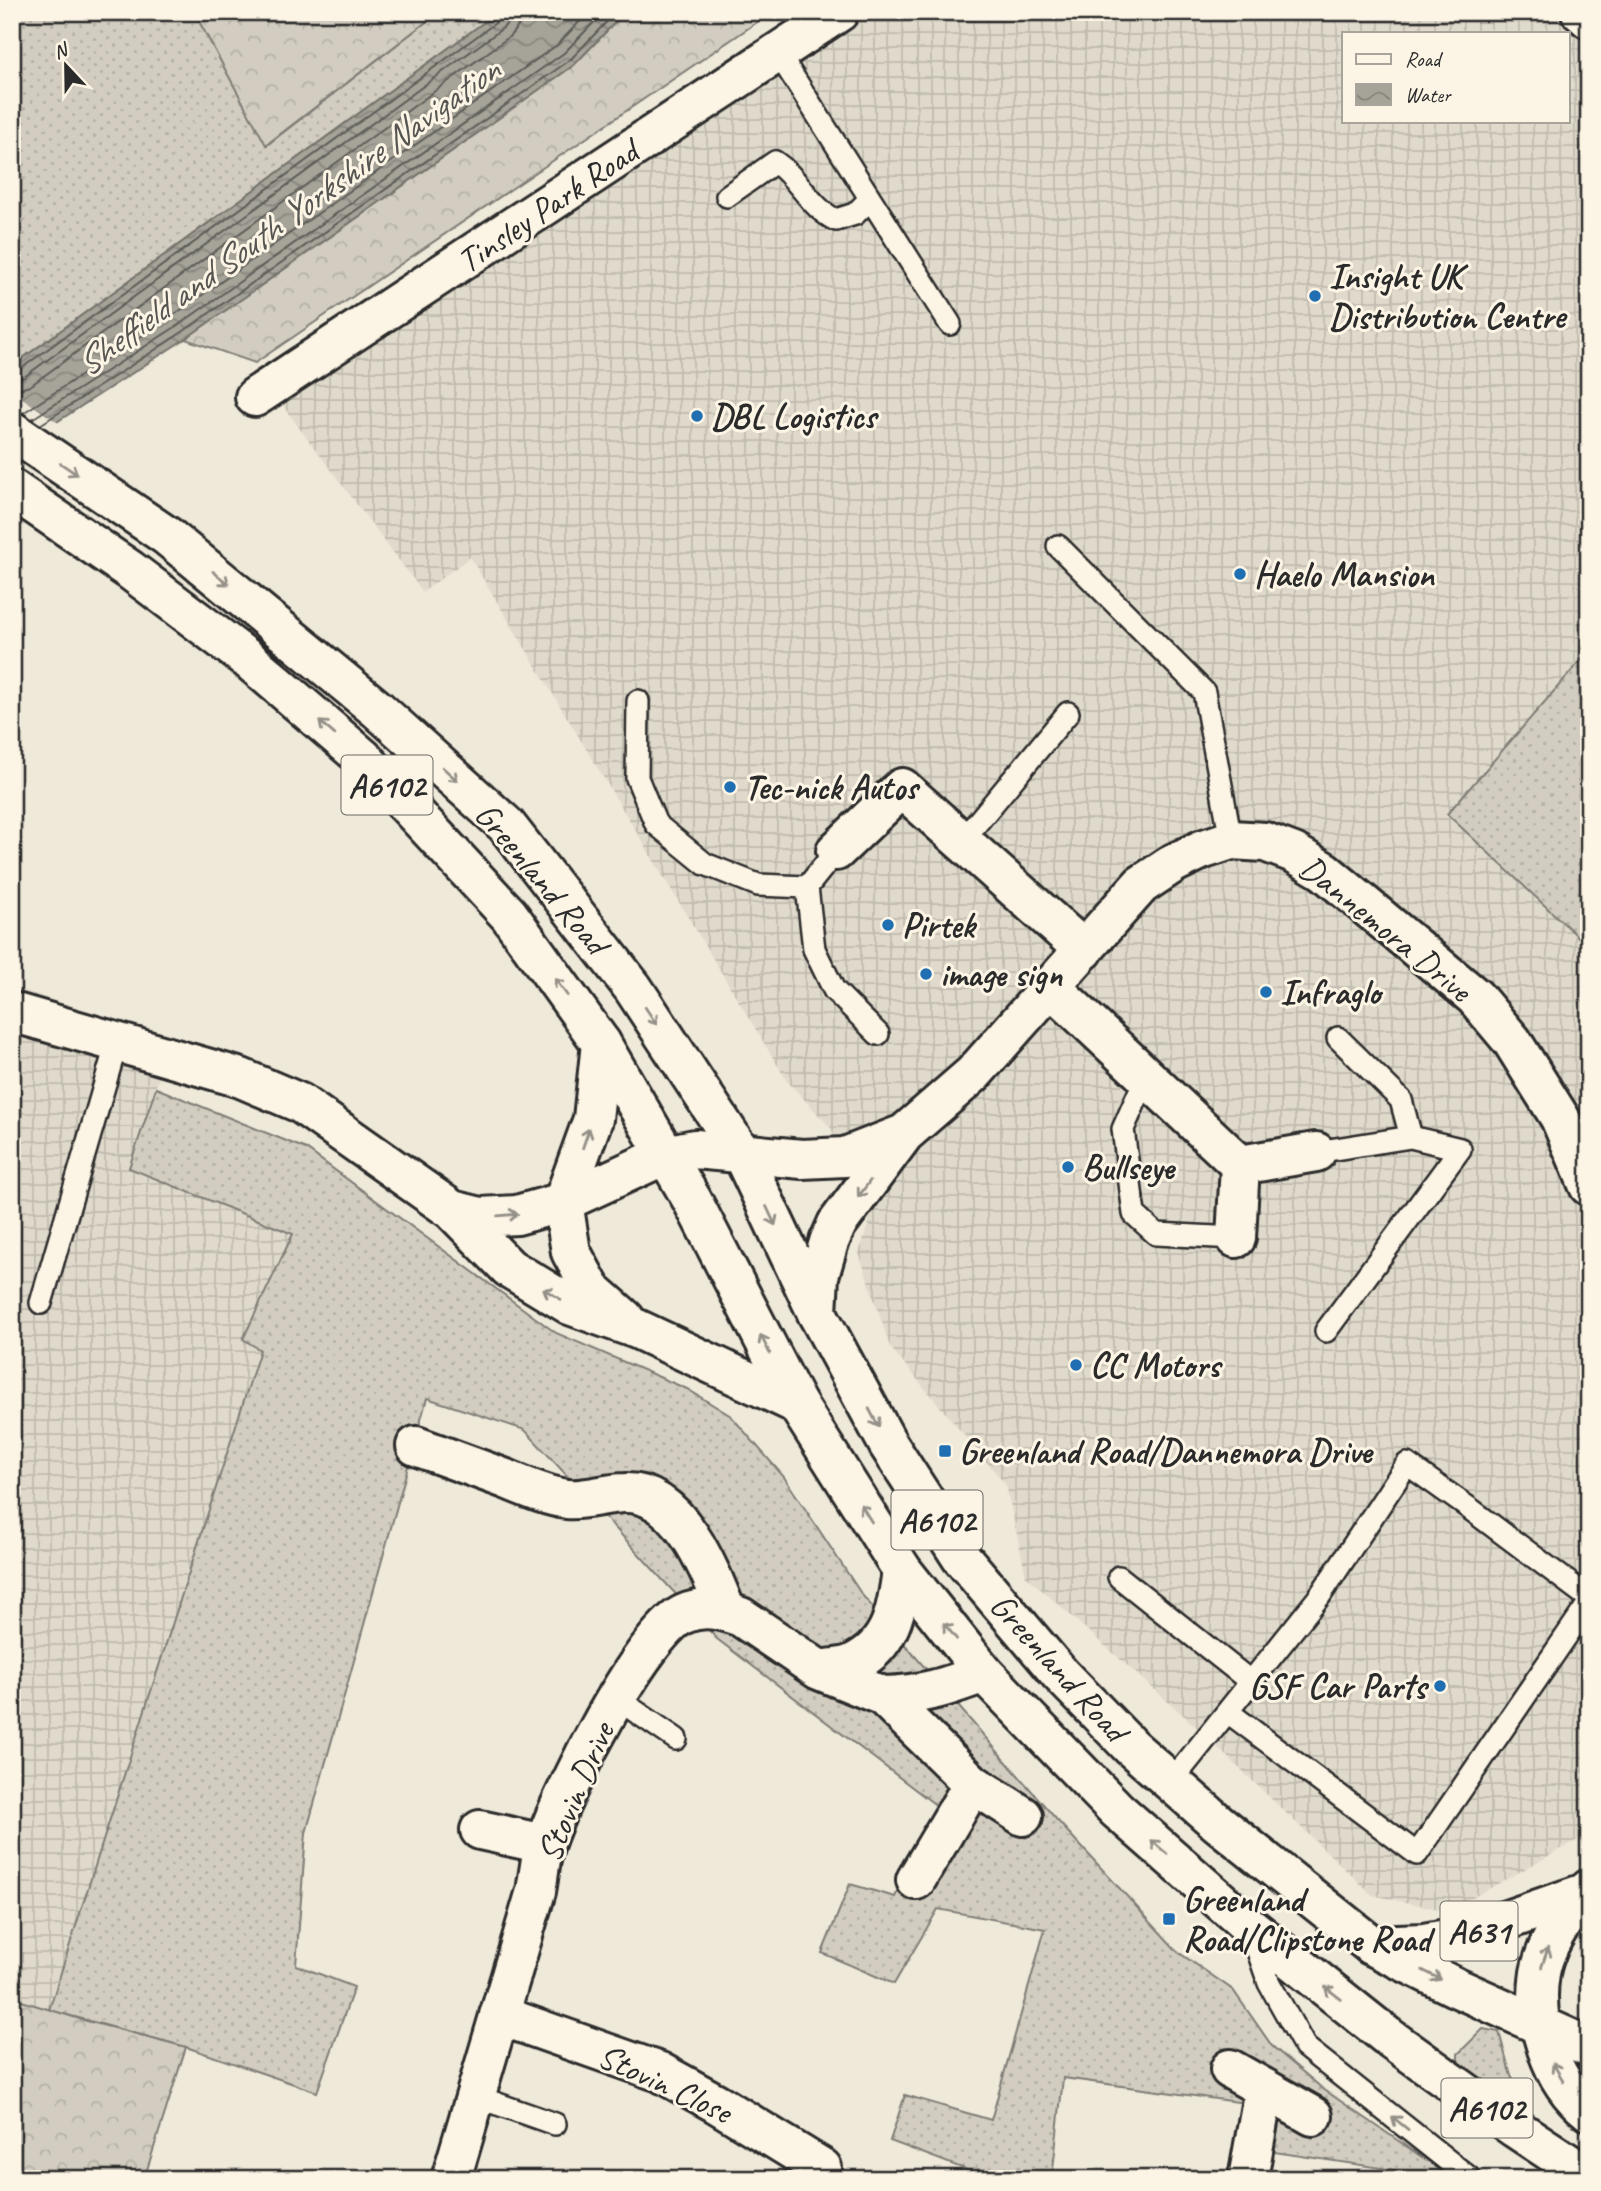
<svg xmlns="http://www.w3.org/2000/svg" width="1601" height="2191" font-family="Caveat,sans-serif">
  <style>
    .industrial { fill: url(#industrial-grid); fill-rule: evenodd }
    .grass { fill: url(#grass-dots); stroke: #7e7c76; stroke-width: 2 }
    .forest { fill: url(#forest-crowns); stroke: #7e7c76; stroke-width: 2 }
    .water { fill: url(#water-waves); stroke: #75736d; stroke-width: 2 }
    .pier { fill: #efe9da }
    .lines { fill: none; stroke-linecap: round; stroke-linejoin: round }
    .shore { stroke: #5c5b57; stroke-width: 2 }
    .service-casing { stroke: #2b2b2b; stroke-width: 26 }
    .minor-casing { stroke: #2b2b2b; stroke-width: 44 }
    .primary-casing { stroke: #2b2b2b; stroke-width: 44 }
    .trunk-casing { stroke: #2b2b2b; stroke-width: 44 }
    .service { stroke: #fcf5e5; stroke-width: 21 }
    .minor { stroke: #fcf5e5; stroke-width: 38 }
    .primary { stroke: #fcf5e5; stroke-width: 38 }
    .trunk { stroke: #fcf5e5; stroke-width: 38 }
    .oneway { stroke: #949088 }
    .poi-dot { fill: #1f6fb2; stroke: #fcf5e5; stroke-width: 2.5 }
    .labels { text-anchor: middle; stroke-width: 6; stroke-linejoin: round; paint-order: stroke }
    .shield { fill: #fcf5e5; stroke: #6a6863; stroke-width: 2 }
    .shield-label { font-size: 33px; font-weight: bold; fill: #2b2b2b }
    .street-label { font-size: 35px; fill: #2b2b2b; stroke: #fcf5e5 }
    .poi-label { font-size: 35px; font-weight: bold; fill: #2b2b2b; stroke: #fcf5e5; text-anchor: start }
    .water-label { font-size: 37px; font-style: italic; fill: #565552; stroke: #fcf5e5 }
  </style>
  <defs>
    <pattern id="industrial-grid" width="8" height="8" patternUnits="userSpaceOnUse" patternTransform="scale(1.75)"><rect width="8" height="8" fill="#e0dacc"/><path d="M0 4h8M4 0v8" fill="none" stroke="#c0bbaf"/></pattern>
    <pattern id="grass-dots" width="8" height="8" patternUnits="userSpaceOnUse" patternTransform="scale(1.75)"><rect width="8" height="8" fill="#d2cdc0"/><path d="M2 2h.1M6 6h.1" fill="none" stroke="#b4b0a5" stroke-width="1.8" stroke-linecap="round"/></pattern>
    <pattern id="forest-crowns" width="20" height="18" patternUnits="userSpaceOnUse" patternTransform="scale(1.75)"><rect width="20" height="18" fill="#d2cdc0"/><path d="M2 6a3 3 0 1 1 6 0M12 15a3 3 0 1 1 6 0" fill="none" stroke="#b4b0a5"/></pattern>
    <pattern id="water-waves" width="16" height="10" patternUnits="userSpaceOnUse" patternTransform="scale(1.75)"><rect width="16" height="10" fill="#a6a399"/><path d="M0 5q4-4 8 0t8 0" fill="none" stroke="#87857d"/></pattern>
  </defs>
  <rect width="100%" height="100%" fill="#efe9da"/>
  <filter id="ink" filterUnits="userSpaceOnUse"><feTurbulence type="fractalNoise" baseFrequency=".0143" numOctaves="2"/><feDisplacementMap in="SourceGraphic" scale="14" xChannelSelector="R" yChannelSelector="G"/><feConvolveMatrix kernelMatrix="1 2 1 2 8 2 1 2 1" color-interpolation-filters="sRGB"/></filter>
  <g filter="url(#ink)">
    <path class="industrial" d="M876 12H1589V651L1448 814 1589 947V1834L1448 1911 1372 1895 1192 1723 1026 1576 1006 1485 890 1347 859 1253 869 1222 831 1128 787 1081 470 557 423 592 279 401ZM1344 33H1568V121H1344Z
      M12 986 170 1043 130 1168 294 1234 243 1338 260 1349 49 2010 12 1998Z"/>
    <path class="grass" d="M20 12H194L267 145 439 12H498L12 366V26Z
      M1589 651V947L1447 814Z
      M156 1088 306 1149 556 1333 687 1389 731 1416 784 1477 862 1595 1056 1819 1178 1952 1233 1990 1272 2046 1323 2089 1454 2179 1274 2152 1275 2107 1063 2078 1052 2179H991L890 2141 905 2095 991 2120 1045 1929 938 1909 894 1984 822 1953 850 1884 895 1897 937 1806 717 1639 525 1430 427 1398 306 1833 296 1965 354 1987 317 2092 186 2047 49 2010 260 1350 243 1339 293 1234 129 1168Z
      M1483 2029 1499 2032 1511 2076 1519 2090 1510 2102 1458 2061V2054Z"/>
    <path class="forest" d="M194 12H439L266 145Z
      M625 12H772L255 363 185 339 574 65Z
      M12 1998 83 2020 186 2047 144 2179H12Z"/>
    <path class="water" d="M498 12H625L574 65 185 339 12 451V366Z"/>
    <path class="pier" d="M12 391 60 424 12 455Z"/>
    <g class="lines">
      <path class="shore" d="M12 372 19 370 498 21 502 12
        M12 380 24 377 503 28 509 21 510 12
        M12 391 30 386 509 37 519 25 521 12
        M23 413 171 317 557 45 589 12
        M32 419 177 326 564 53 604 12
        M40 425 181 333 570 60 616 12"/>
      <defs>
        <path id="service" d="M778 53 950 324
          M727 196 775 162C799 178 810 208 836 220L855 214 870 199
          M1058 546 1204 692 1231 840
          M638 701 637 778 656 824 705 864 758 885 807 887
          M962 841 1068 713
          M836 851 807 887 814 949 834 990 878 1034
          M1338 1038 1401 1100 1411 1137
          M1146 1077 1123 1129 1134 1214 1156 1234 1236 1238
          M1316 1152 1411 1137 1460 1149 1326 1331
          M41 1303 117 1042
          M1119 1577 1251 1682
          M616 1698 676 1739
          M1228 1712 1417 1854 1589 1603
          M1171 1782 1319 1597 1407 1464 1469 1508 1589 1598
          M1252 1934 1269 1983 1305 2047 1471 2179
          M475 2096 555 2124"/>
        <path id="minor" d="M1581 12 1589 19
          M255 397 839 12
          M836 851 902 788 1084 950
          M1051 987 1240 1165
          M12 1012 241 1078 300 1103 452 1210 509 1268 570 1305 637 1329 797 1404
          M601 1043 593 1119 563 1202 571 1252 591 1289 625 1319
          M452 1210 480 1217 517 1215 563 1202 665 1155 695 1149 802 1159 845 1157 904 1134
          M1236 1238 1240 1165 1316 1152
          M817 1313 819 1276 829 1242 837 1224 904 1134 973 1074 1141 885 1174 863 1201 850 1231 840 1265 842 1294 853 1324 871 1475 997 1512 1041 1560 1118 1589 1186
          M416 1446C446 1457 476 1468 506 1479 526 1487 546 1496 567 1499 586 1501 606 1493 625 1493 679 1491 710 1570 726 1611
          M819 1670C830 1668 843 1668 852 1664 892 1646 897 1609 902 1570
          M883 1696C923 1695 947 1687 984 1673
          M480 1830 544 1844
          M916 1880 973 1784
          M499 2015 660 2072 716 2103 822 2168
          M1230 2069 1313 2116
          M451 2179 536 1891C539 1875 540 1858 545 1843 560 1797 642 1633 684 1614 703 1605 722 1610 741 1617L819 1670 883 1696 973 1784 1023 1816
          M1248 2179 1264 2088"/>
        <path id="primary" d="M12 431 167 536 377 709 506 825 633 988 742 1154 817 1313 888 1444 961 1557 1060 1674 1131 1747 1218 1823 1371 1945 1455 1987 1589 2047
          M12 489 130 570 249 660 363 758 509 915 601 1043 692 1200 797 1404 902 1570 984 1673 1117 1810 1249 1926 1387 2036 1515 2128 1589 2177"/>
        <path id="trunk" d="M1589 1889C1580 1896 1574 1905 1568 1914 1555 1932 1544 1951 1540 1973 1532 2021 1550 2081 1589 2111
          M1371 1945 1424 1943 1458 1937 1582 1894"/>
      </defs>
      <use href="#service" class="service-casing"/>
      <use href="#minor" class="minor-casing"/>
      <use href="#primary" class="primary-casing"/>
      <use href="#trunk" class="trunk-casing"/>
      <use href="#service" class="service"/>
      <use href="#minor" class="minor"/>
      <use href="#primary" class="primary"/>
      <use href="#trunk" class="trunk"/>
    </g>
    <defs><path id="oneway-shaft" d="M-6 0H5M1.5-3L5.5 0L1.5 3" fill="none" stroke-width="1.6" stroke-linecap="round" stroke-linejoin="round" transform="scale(1.75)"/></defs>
    <g class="oneway">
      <use href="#oneway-shaft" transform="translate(69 469) rotate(34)"/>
      <use href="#oneway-shaft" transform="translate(221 578) rotate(39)"/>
      <use href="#oneway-shaft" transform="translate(327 728) rotate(-139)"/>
      <use href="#oneway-shaft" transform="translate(450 774) rotate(42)"/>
      <use href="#oneway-shaft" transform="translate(561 987) rotate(-126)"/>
      <use href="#oneway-shaft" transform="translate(651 1016) rotate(56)"/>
      <use href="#oneway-shaft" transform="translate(586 1138) rotate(-71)"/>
      <use href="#oneway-shaft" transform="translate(864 1189) rotate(126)"/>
      <use href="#oneway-shaft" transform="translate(508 1215) rotate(-5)"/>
      <use href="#oneway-shaft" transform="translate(771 1216) rotate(65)"/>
      <use href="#oneway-shaft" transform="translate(552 1294) rotate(-149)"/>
      <use href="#oneway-shaft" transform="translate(765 1344) rotate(-117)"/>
      <use href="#oneway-shaft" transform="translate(874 1418) rotate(62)"/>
      <use href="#oneway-shaft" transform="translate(866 1513) rotate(-122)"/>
      <use href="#oneway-shaft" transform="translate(950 1631) rotate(-129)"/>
      <use href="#oneway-shaft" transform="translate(1159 1847) rotate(-139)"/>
      <use href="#oneway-shaft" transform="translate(1545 1957) rotate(-71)"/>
      <use href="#oneway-shaft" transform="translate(1432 1975) rotate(27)"/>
      <use href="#oneway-shaft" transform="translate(1333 1993) rotate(-142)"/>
      <use href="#oneway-shaft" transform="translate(1558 2072) rotate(-121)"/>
      <use href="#oneway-shaft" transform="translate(1400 2123) rotate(-141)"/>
    </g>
  </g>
  <g class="poi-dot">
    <circle cx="1315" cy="296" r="7"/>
    <circle cx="697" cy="416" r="7"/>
    <circle cx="1240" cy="574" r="7"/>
    <circle cx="730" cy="787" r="7"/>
    <circle cx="888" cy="925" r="7"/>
    <circle cx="926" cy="974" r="7"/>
    <circle cx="1266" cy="992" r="7"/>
    <circle cx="1068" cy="1167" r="7"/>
    <circle cx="1076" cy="1365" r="7"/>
    <rect x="938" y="1444" width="14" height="14" rx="3.5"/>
    <circle cx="1440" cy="1686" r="7"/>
    <rect x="1162" y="1912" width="14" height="14" rx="3.5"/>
  </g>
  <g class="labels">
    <g class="shield">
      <rect x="341.5" y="755.5" width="91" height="59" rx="5"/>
      <rect x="891.5" y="1490.5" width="91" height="59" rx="5"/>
      <rect x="1440.5" y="1901.5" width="77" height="59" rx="5"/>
      <rect x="1441.5" y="2078.5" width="91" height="59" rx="5"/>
    </g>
    <g class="shield-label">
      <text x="387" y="797">A6102</text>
      <text x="937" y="1532">A6102</text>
      <text x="1479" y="1943">A631</text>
      <text x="1487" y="2120">A6102</text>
    </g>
    <g class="street-label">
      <text transform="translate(547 206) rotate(-34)" y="12">Tinsley Park Road</text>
      <text transform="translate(542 878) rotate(50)" y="12">Greenland Road</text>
      <text transform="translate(1386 928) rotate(39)" y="12">Dannemora Drive</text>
      <text transform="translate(1059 1667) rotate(48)" y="12">Greenland Road</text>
      <text transform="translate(575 1792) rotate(-67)" y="12">Stovin Drive</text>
      <text transform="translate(665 2083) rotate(25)" y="12">Stovin Close</text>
    </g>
    <g class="poi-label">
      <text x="1329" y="288">Insight UK<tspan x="1329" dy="40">Distribution Centre</tspan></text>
      <text x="711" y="428">DBL Logistics</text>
      <text x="1254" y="586">Haelo Mansion</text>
      <text x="744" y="799">Tec-nick Autos</text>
      <text x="902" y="937">Pirtek</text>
      <text x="940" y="986">image sign</text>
      <text x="1280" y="1004">Infraglo</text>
      <text x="1082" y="1179">Bullseye</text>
      <text x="1090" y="1377">CC Motors</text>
      <text x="959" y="1463">Greenland Road/Dannemora Drive</text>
      <text x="1426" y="1698" text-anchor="end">GSF Car Parts</text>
      <text x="1183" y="1911">Greenland<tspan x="1183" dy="40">Road/Clipstone Road</tspan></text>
    </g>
    <g class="water-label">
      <text transform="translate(287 216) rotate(-36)" y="13">Sheffield and South Yorkshire Navigation</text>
    </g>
  </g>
  <rect width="1601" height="2191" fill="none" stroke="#fcf5e5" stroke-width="42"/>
  <rect x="21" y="21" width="1559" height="2149" fill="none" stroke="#2b2b2b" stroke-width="2.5" filter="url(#ink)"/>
  <rect x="1342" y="32" width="228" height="91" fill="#fcf5e5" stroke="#a8a49b" stroke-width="2"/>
  <rect x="1356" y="54" width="35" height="10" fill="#fcf5e5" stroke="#a8a49b" stroke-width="2"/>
  <text x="1405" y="66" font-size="21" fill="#2b2b2b">Road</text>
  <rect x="1356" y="84" width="35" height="21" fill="url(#water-waves)" stroke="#a8a49b" stroke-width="2"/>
  <text x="1405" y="102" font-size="21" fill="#2b2b2b">Water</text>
  <g transform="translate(66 66) rotate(338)" stroke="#fcf5e5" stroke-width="5" paint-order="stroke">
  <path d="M0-5L12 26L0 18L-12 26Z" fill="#2b2b2b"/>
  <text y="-10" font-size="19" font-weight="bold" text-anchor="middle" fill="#2b2b2b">N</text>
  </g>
</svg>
